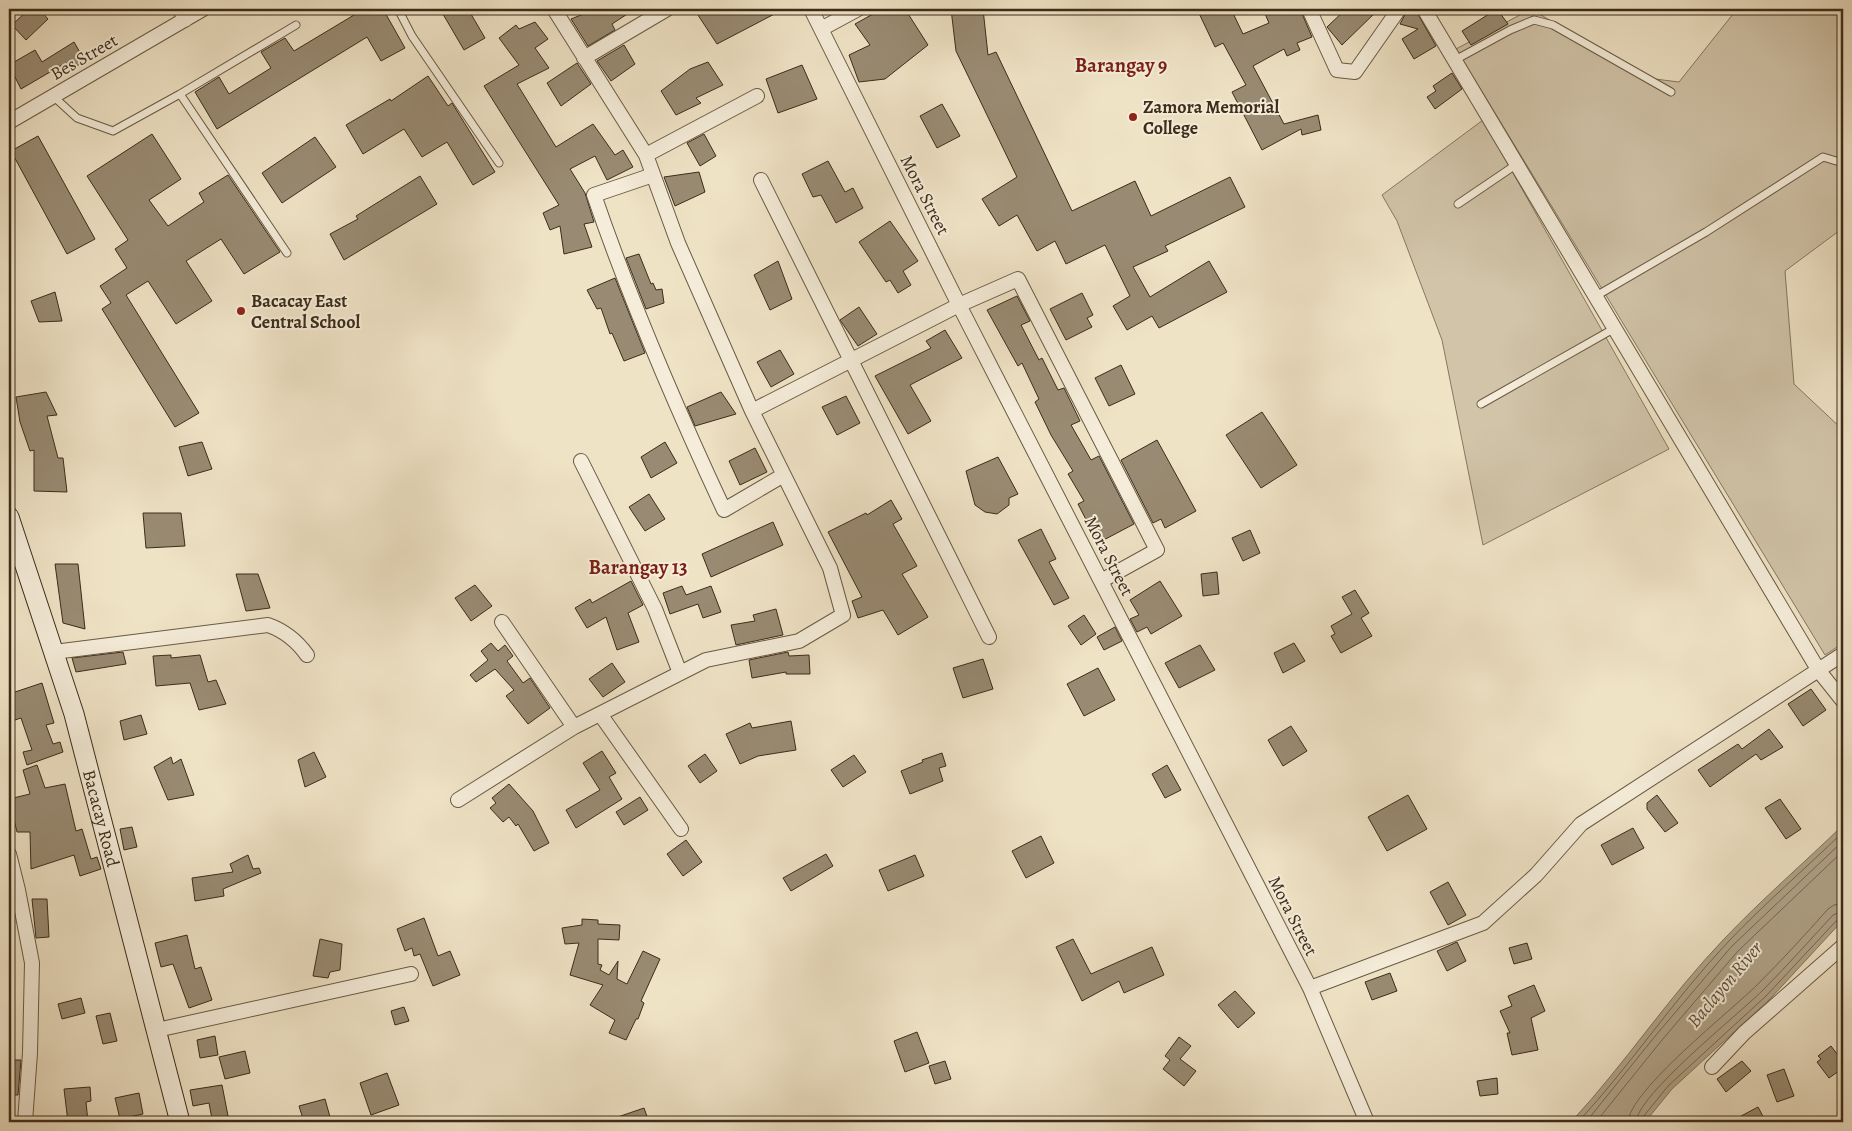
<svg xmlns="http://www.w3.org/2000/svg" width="1852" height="1131" font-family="Alegreya,serif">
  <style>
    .green { fill: #d1c4a9; stroke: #867861 }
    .water { fill: #b2a58b; stroke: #83755d }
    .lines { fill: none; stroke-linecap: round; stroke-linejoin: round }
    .shore { stroke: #776852; stroke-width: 1 }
    .building { fill: #998b73; stroke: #3c2c19 }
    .service-casing { stroke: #695a44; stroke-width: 9 }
    .minor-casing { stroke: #695a44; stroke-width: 16 }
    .secondary-casing { stroke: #3c2c19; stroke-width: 21 }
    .service { stroke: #f5edda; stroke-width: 7 }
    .minor { stroke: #f5edda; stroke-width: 14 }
    .secondary { stroke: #f5edda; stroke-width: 19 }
    .poi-dot { fill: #8f2418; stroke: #f5edda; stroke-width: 2 }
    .labels { text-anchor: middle; stroke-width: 4; stroke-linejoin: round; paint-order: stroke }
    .street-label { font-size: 18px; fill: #3c2c19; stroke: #f5edda }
    .poi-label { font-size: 18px; font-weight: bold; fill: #3c2c19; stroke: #f5edda; text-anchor: start }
    .water-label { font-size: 19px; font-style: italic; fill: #5f503b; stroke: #f5edda }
    .quarter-label { font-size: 20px; font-weight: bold; fill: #7a1f14; stroke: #f5edda }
  </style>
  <rect width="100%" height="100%" fill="#efe3c6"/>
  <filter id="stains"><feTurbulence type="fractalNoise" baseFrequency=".004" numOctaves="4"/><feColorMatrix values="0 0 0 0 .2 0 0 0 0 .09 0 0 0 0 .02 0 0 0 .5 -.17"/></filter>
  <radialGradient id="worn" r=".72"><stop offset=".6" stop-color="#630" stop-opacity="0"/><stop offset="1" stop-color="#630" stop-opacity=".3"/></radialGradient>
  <path class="green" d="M1531 9 1615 59 1655 79 1679 82 1737 9H1843V228L1785 271 1794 384 1843 430V643L1825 655 1456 49Z
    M1483 120 1669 449 1483 545 1442 340 1397 221 1382 195Z"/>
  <path class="water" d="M1843 825V920L1770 999 1672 1089 1645 1122H1571C1625 1064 1669 996 1725 938 1762 899 1804 863 1843 825Z"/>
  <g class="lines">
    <path class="shore" d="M1578 1122C1631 1065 1674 999 1728 942 1764 904 1805 869 1843 832
      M1586 1122 1656 1035 1732 946 1843 841
      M1596 1122 1662 1040 1738 951 1843 851
      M1628 1122C1629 1091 1732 1010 1757 985 1782 960 1805 935 1828 909L1834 905 1843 903
      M1636 1122C1637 1095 1739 1014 1762 991 1787 966 1810 940 1833 915L1843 911
      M1642 1122 1643 1117 1668 1086 1766 996 1838 919 1843 917"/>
  </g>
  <path class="building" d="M29 9H39L48 19 26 40 12 25Z
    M351 9H383L405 48 381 61 367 37 217 129 195 92 219 77 229 94 271 68 261 52 285 38 294 51 354 15Z
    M440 9H468L485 38 464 50Z
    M596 9H635L612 24 615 30 588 46 571 19Z
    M694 9H726L728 14 737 9H784L717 44Z
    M882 9H905L928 45 885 79 859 82 849 55 870 45 855 24Z
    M951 9H983L988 55 996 52 1072 211 1135 181 1151 216 1230 177 1245 207 1165 246 1168 251 1133 267 1150 297 1209 261 1227 292 1159 328 1152 316 1127 330 1113 306 1130 296 1105 245 1066 264 1055 241 1037 251 1017 215 999 226 982 199 1017 177 956 51Z
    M1197 9H1231L1243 34 1269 23 1263 9H1300L1312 37 1297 43 1300 50 1287 56 1284 49 1253 66 1284 124 1318 115 1321 130 1302 135 1301 129 1262 150 1232 92 1246 85 1223 43 1215 47Z
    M1346 9H1379L1342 45 1327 27Z
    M1408 9H1415L1436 46 1414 59 1402 39 1418 29 1400 24Z
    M1497 9 1508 24 1471 45 1462 31Z
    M535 22 548 39 535 48 549 68 517 84 556 147 593 124 615 155 623 150 633 167 607 180 595 156 570 169 585 193 594 222 584 224 592 247 564 254 560 226 550 230 543 213 559 205 484 86 519 65 499 38 516 25 519 29Z
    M74 42 85 61 66 72 62 65 21 89 9 65 35 50 42 62Z
    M624 45 635 64 611 81 597 61Z
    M708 62 723 85 696 98 701 103 676 115 661 91 690 69Z
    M577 63 591 84 561 106 547 83Z
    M802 65 817 99 778 113 766 79Z
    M1452 73 1462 89 1435 109 1427 97 1436 91 1433 86Z
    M428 76 448 106 452 103 495 172 473 185 447 142 422 157 404 129 363 154 346 125 390 99 391 101Z
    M942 104 960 136 937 148 920 116Z
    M152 134 181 179 149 200 168 226 204 202 199 193 228 175 280 252 244 274 221 239 186 261 212 301 176 324 148 281 126 295 199 413 175 427 102 309 111 303 100 286 127 268 115 249 128 240 87 176Z
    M704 134 716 156 700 166 687 143Z
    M38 136 95 239 67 254 11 151Z
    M315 137 336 167 282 203 262 173Z
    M828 161 845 192 853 188 863 208 836 223 821 195 813 197 802 174Z
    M699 172 705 192 675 206 664 177Z
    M420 176 437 204 344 260 330 234 358 219 356 216Z
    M890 221 918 261 903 271 911 285 898 293 890 280 886 282 859 242Z
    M639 254 651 284 653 283 656 290 662 289 664 303 646 309 626 258Z
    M778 261 792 299 770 310 754 275Z
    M615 278 645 353 624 361 612 333 610 334 601 308 597 309 587 290Z
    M55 292 62 321 39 322 31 301Z
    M1082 293 1093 315 1087 318 1092 327 1066 340 1050 309Z
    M1017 296 1030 321 1021 325 1039 360 1042 358 1058 390 1064 388 1080 421 1071 425 1091 460 1099 456 1134 524 1098 543 1078 504 1084 501 1068 474 1073 471 1051 435 1035 402 1039 399 1022 363 1018 366 987 310Z
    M859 307 877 334 858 346 840 320Z
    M945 330 962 358 910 385 931 421 908 434 875 376 931 348 926 341Z
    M780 350 794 374 771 387 757 362Z
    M1121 365 1135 394 1109 406 1095 378Z
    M46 392 57 415 47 416 58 458H63L67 492 34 491V450L30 451 20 422 16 397Z
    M721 392 736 414 695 426 687 407Z
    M846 396 860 423 837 435 822 407Z
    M1262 412 1297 465 1261 488 1226 435Z
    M1157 440 1196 511 1165 528 1161 519 1153 523 1121 460Z
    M202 442 212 469 188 476 179 447Z
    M665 442 677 463 651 478 641 457Z
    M755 448 767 472 740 485 729 461Z
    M998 457 1018 494 1009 498V505L997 514 985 512 975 505 966 471Z
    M649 494 665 519 645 531 629 507Z
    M891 500 902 519 893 524 917 566 902 574 928 617 898 635 883 610 858 618 852 601 862 597 828 532 866 513 867 515Z
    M143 513H181L185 546 146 548Z
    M773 522 783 545 711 577 702 554Z
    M1041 529 1056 559 1049 562 1069 598 1054 605 1018 540Z
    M1250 530 1260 553 1243 561 1232 538Z
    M55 564H78L85 629 63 623Z
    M1217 572 1219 594 1203 596 1201 574Z
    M236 574H258L270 608 246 611Z
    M631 581 643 605 628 613 639 642 617 650 606 617 587 628 575 608 590 599 592 603Z
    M1160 581 1182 616 1151 634 1147 627 1137 632 1130 619 1139 615 1130 600Z
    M475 585 492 606 471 621 455 598Z
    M682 586 686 595 711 586 721 612 703 618 698 604 670 614 663 593Z
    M1355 590 1369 613 1361 618 1372 636 1341 653 1331 636 1335 634 1331 626 1352 614 1342 597Z
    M776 609 783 635 736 645 731 625 755 621 753 615Z
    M1084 615 1096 634 1081 645 1068 626Z
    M1115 627 1122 641 1104 650 1097 637Z
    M491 643 498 651 505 645 513 656 507 661 523 683 530 678 550 708 528 724 506 696 514 690 495 669 476 682 470 675 488 660 481 651Z
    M1294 643 1305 661 1283 673 1274 653Z
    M1200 645 1215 670 1179 688 1165 663Z
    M123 652 126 664 76 672 72 658Z
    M788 652 789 656 809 655 810 674H786V672L752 678 749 660Z
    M171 655V658L200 655 208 682 216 680 226 704 199 710 190 683 156 686 153 656Z
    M983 659 993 689 963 698 953 668Z
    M612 663 625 682 603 697 589 679Z
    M1098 668 1115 700 1084 716 1067 684Z
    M42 683 54 723 46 725 53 744 60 742 63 752 27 765 23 752 32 750 21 718 9 722V694Z
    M1811 689 1826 710 1803 726 1788 704Z
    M141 715 147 734 124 740 120 721Z
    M791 721 796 750 758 756 740 764 726 734 750 723 752 728Z
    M1291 726 1307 751 1283 766 1268 740Z
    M1769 729 1783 747 1761 760 1756 754 1710 787 1698 770 1738 744 1742 749Z
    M602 751 616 773 609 777 622 799 576 828 566 810 600 790 583 763Z
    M314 752 326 777 305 787 298 760Z
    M942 753 946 766 939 768 943 781 910 794 901 771 923 762 922 760Z
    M705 754 717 771 700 783 688 766Z
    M854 755 866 772 843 787 831 770Z
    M171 757 173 764 181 759 194 795 168 800 154 767Z
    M37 765 45 788 65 784 76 831 82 829 91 859 97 857 101 869 80 876 74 855 31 869 30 832H17L9 799 30 794 23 770Z
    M1167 765 1181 790 1165 798 1152 774Z
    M509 784 533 811 549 843 534 851 518 824 516 826 509 817 503 822 490 808 496 803 492 798Z
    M1408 795 1427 829 1387 851 1368 817Z
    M1657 795 1678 823 1665 832 1647 809V803Z
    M640 797 648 810 624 825 616 812Z
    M1780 799 1801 829 1786 839 1765 808Z
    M132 827 137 847 124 850 120 829Z
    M1633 828 1644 848 1612 865 1601 845Z
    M1041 836 1054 863 1026 878 1012 851Z
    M686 840 702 862 683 876 667 854Z
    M826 854 833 866 791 891 783 878Z
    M248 855 253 869 259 868 261 873 223 889 224 896 195 901 192 878 233 872 230 864Z
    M915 855 924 876 888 891 879 870Z
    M1448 882 1466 915 1448 925 1430 892Z
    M32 899H47L49 937 36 938Z
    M424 918 438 956 450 951 460 975 433 986 420 954 414 956 412 948 405 951 397 929Z
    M582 919 598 920V924L620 925 619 940 598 939V964L602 965 600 970 609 975 618 961 617 979 627 984 643 951 660 959 641 1001 644 1003 638 1019H636L626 1040 609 1033 615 1020 590 1005 603 985 570 975 579 943 565 944 562 928 582 925Z
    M187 935 195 969 201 967 212 1000 189 1008 173 964 161 967 155 943Z
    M320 939 342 944 340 970 330 972 328 978 313 976Z
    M1073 939 1091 974 1152 947 1164 975 1124 993 1119 981 1082 1001 1056 947Z
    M1457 942 1466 961 1447 971 1437 951Z
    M1527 943 1532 959 1514 964 1509 948Z
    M1390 973 1397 991 1372 1000 1365 982Z
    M1534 985 1545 1011 1531 1018 1538 1050 1512 1055 1507 1033H1510L1500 1011 1512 1006 1508 996Z
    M1235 991 1255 1013 1238 1028 1218 1005Z
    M81 998 85 1013 62 1019 58 1004Z
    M404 1007 409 1021 395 1025 391 1011Z
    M110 1013 117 1041 103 1044 96 1016Z
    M917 1032 929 1063 905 1072 894 1041Z
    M215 1036 218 1055 200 1058 197 1040Z
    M1179 1037 1191 1046 1180 1059 1196 1071 1184 1086 1163 1069 1170 1060 1165 1056Z
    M1831 1046 1843 1062V1068L1829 1078 1817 1062 1821 1059 1818 1056Z
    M245 1051 250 1073 225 1079 219 1057Z
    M9 1060H21L18 1095H9Z
    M945 1061 951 1079 935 1084 929 1066Z
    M1742 1061 1751 1071 1726 1092 1717 1079Z
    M1784 1069 1794 1096 1777 1102 1767 1075Z
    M387 1073 399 1105 371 1115 360 1083Z
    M1497 1078 1498 1094 1480 1096 1477 1081Z
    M222 1085 228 1116 212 1119 209 1103 193 1106 190 1090Z
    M90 1087 91 1101 86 1102 88 1122H68L64 1089Z
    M139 1093 143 1114 120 1119 115 1098Z
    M325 1099 330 1117 304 1122 299 1106Z
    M1758 1107 1766 1122H1730Z
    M644 1108 649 1122H609V1120Z"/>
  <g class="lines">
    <defs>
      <path id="service" d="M398 9 412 36 499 163
        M1455 60 1510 30 1534 20 1553 25 1671 92
        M180 94 287 253
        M53 96 77 118 113 131 180 94 296 25
        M1458 204 1517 164
        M1596 296 1706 232 1823 157 1843 163
        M1481 404 1615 328"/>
      <path id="minor" d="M180 9 185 20
        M811 9 959 305 1310 988 1367 1122
        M1309 9 1337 70 1355 72 1399 9
        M1424 9 1819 671 1843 701
        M821 29 858 9
        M584 58 667 9
        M9 122 203 9
        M646 155 757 96
        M653 175 594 195C631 303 676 407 724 510L782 476
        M761 180 989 637
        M752 411 959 305 1018 279 1157 550 1101 581
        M581 461 655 609 680 673
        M502 622 574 727
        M54 652 268 625C285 631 297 641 307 655
        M600 714 681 829
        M458 800 574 727 706 660 799 641 843 615 830 568 752 411 678 243 646 155 554 9
        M9 854 18 890 32 963 30 1053 25 1122
        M1310 988 1483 923 1536 875 1581 824 1843 654
        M157 1030 411 974
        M1712 1067 1744 1033 1843 946"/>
      <g id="secondary">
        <path id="s1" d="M9 517 74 714 180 1122"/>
      </g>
    </defs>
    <use href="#service" class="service-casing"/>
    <use href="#minor" class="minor-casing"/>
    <use href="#secondary" class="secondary-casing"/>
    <use href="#service" class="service"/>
    <use href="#minor" class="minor"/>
    <use href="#secondary" class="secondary"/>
  </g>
  <g class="poi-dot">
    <circle cx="1133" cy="117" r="5"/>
    <circle cx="241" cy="311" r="5"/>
  </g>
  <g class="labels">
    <g class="street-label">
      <text transform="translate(84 57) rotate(-30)" y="6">Bes Street</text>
      <text transform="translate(925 195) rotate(63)" y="6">Mora Street</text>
      <text transform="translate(1109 556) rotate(63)" y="6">Mora Street</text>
      <text dy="6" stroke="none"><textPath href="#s1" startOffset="315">Bacacay Road</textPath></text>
      <text transform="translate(1293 916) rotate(63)" y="6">Mora Street</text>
    </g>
    <g class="poi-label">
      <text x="1143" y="113">Zamora Memorial<tspan x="1143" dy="21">College</tspan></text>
      <text x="251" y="307">Bacacay East<tspan x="251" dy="21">Central School</tspan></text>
    </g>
    <g class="water-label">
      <text transform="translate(1724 984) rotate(-50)" y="7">Baclayon River</text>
    </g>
    <g class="quarter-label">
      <text x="1121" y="72">Barangay 9</text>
      <text x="638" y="574">Barangay 13</text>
    </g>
  </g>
  <rect width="1852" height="1131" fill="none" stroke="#efe3c6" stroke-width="30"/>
  <rect x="10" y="10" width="1832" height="1111" fill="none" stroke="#3c2c19" stroke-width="2.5"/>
  <rect x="15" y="15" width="1822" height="1101" fill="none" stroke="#3c2c19"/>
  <rect width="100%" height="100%" filter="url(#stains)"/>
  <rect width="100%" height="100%" fill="url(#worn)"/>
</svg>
